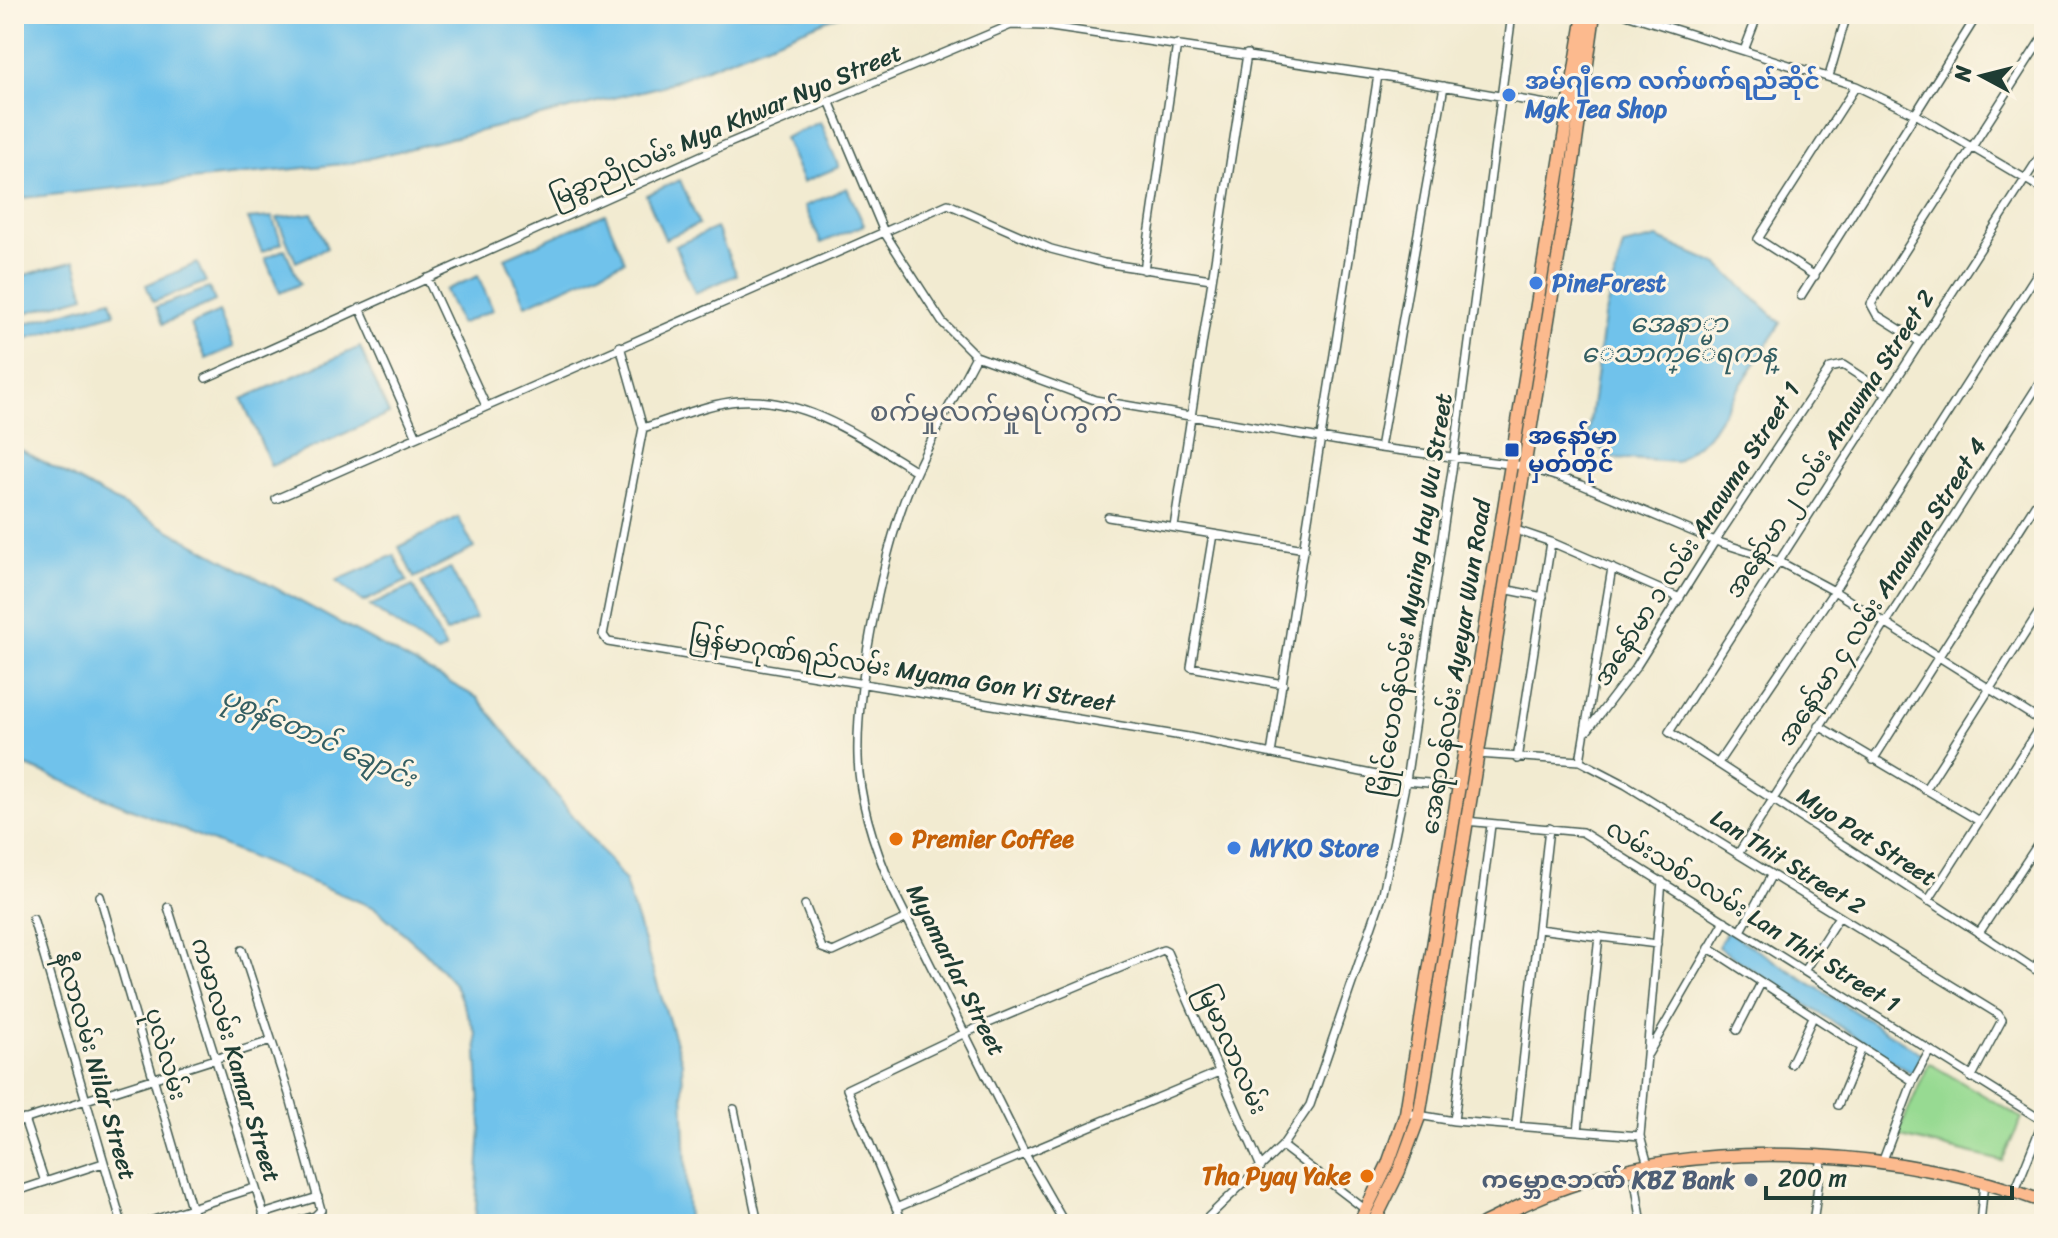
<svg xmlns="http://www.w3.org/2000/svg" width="2058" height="1238" font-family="Sriracha,'Noto Sans Myanmar',sans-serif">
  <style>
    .green { fill: #97da92; stroke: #5b8c63; stroke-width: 2 }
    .water { fill: #6fc2eb; stroke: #478090; stroke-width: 2 }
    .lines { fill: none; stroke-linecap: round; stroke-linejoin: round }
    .street-casing { stroke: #3f574c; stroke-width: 10 }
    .primary-casing { stroke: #3f574c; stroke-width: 15 }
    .street { stroke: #fff; stroke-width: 7 }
    .primary { stroke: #fcba8e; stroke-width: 12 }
    .shop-dot { fill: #3f7fe0; stroke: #fcf5e5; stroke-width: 3 }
    .transit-dot { fill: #1a4fb4; stroke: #fcf5e5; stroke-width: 3 }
    .food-dot { fill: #e8710a; stroke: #fcf5e5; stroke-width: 3 }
    .service-dot { fill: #5c6f8a; stroke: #fcf5e5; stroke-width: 3 }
    .labels { text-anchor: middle; stroke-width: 6; stroke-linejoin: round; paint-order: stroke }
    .shop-label { font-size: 24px; font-weight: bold; fill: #366cbe; stroke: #fcf5e5; text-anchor: start }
    .street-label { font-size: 24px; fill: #1f3d34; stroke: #fcf5e5 }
    .transit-label { font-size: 24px; font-weight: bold; fill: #164399; stroke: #fcf5e5; text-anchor: start }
    .food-label { font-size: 24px; font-weight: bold; fill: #c56008; stroke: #fcf5e5; text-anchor: start }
    .service-label { font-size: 24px; font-weight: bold; fill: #4e5e75; stroke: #fcf5e5; text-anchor: end }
    .water-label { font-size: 26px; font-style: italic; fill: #335e62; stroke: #fcf5e5 }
    .quarter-label { font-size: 28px; fill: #586471; stroke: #fcf5e5 }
  </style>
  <rect width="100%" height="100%" fill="#fcf5e5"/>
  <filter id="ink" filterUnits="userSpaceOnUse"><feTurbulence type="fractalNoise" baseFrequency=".0125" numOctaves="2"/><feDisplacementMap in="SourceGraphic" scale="16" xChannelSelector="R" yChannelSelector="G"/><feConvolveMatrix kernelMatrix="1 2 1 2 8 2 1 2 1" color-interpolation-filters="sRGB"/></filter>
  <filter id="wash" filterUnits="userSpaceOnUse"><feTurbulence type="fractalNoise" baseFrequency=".006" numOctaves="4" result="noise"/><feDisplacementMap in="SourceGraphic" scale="32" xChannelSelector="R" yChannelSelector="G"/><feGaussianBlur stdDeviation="1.8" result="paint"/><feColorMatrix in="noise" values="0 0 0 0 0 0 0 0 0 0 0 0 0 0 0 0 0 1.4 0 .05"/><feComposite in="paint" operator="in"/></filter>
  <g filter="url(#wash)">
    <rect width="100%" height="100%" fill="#f2ebd1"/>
    <path class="green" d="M1929 1063 2022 1118 2002 1161 1897 1136Z"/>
    <path class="water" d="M14 14H842L662 86 351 163 14 199Z
      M820 122 839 167 803 182 784 138Z
      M680 180 699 224 665 239 646 195Z
      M847 188 864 225 821 243 805 206Z
      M312 213 327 248 296 262 277 218Z
      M605 214 625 261 526 305 505 258Z
      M272 217 282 243 262 252 248 219Z
      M716 228 737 275 695 293 675 246Z
      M1657 238 1719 265 1781 323 1708 436 1676 462 1610 458 1588 436 1604 317 1623 246Z
      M285 249 300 284 280 293 265 258Z
      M75 261 85 296 15 316 14 278Z
      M197 263 206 282 153 302 146 285Z
      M478 276 493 310 460 324 445 290Z
      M209 288 215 301 163 324 156 307Z
      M111 299 115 313 21 340 17 326Z
      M219 312 234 347 206 359 191 325Z
      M360 347 389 414 271 466 242 399Z
      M14 446 478 698 624 879 682 1062 688 1224H475L481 1126 476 1034 455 985 424 951 375 908 14 761Z
      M458 517 474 548 414 578 399 547Z
      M394 555 407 581 363 602 336 581Z
      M450 568 476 618 446 633 421 583Z
      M413 586 446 649 437 653 370 606Z
      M1727 931 1922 1054 1913 1074 1718 947Z"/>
  </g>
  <g filter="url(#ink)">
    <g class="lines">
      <defs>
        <path id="street" d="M1626 14 1856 86 1917 115 2044 190
          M1745 48 1758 14
          M1829 76 1847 14
          M830 103 884 232 942 322 976 356 1095 400 1380 448 1524 466 1582 485 1715 541 1778 561 1834 591 2044 723
          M2044 150 1669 732 2044 975
          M1144 270 1177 44
          M1815 276 1758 239 1856 86
          M427 278 486 406
          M1801 296 1978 14
          M360 308 417 437
          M1920 342 1877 315 1871 304 2044 35
          M620 346 643 428 603 635 608 642 1188 737 1406 781 1462 786
          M976 356C956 394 935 431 917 470 885 537 856 682 858 757 859 801 876 852 894 892L1025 1154 1065 1224
          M206 378 720 147 1011 25 1044 26 1378 75 1569 108
          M643 428C673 419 708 403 739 401 805 397 862 438 916 471
          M1380 448 1444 86
          M276 499 948 204 1051 249 1104 263 1211 279
          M1108 517 1213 534
          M1174 527 1247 54
          M1513 529 1551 542 1680 598
          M1504 589 1543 597
          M1283 684 1191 667 1213 534 1305 549
          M1819 726 1979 821
          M1587 731 1636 667 1715 541 1830 368 1843 365 1886 393
          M1271 754 1378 75
          M1478 754 1580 761 1626 785 1998 1014 2002 1020 1971 1078
          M1517 759 1551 542
          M1873 760 2044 491
          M1580 761 1612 568
          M1718 763 1834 591 2044 263
          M1925 790 2044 604
          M1465 821 1582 832 2043 1121
          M1738 854 2044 376
          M100 896 196 1224
          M1928 901 2044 720
          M805 905 822 948 833 952 907 918
          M168 907 267 1224
          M33 919 122 1224
          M1538 929 1657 944
          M1741 931 1771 876
          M1979 933 2044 835
          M1709 948 1913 1081
          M242 950 289 1094 321 1210 315 1216 288 1224
          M2034 969 2044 953
          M1804 971 1838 918
          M2044 1008V1012
          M1737 1030 1761 983
          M1648 1054 1725 921
          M1791 1064 1813 1017
          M1838 1105 1862 1048
          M734 1109 758 1224
          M1406 1113 1454 1121 1640 1136
          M24 1119 45 1182
          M1454 1121 1491 825
          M14 1123 271 1041
          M1516 1126 1549 828
          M1578 1131 1599 936
          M1282 1146 1366 1210
          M1883 1160 1913 1081 1929 1052
          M1648 1165 1640 1136 1662 881
          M1633 1168 1642 1224
          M2015 1191 2044 1119
          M14 1192 103 1163
          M896 1208 1219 1072
          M263 1214 318 1197
          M141 1224 254 1188
          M903 1224 847 1089 965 1033 1163 950 1167 952 1261 1167
          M1201 1224 1282 1146 1310 1105 1383 893 1406 781 1454 457 1512 14
          M1742 1224H1875
          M1813 1224 1822 1155
          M1980 1224 1984 1182"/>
        <path id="primary" d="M1359 1224 1388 1164 1406 1113 1584 14
          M1373 1224 1399 1171 1419 1117 1570 184 1594 14
          M1483 1224C1514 1209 1545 1193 1578 1183 1717 1137 1908 1150 2044 1202"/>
      </defs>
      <use href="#street" class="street-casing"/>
      <use href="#primary" class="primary-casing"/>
      <use href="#street" class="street"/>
      <use href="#primary" class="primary"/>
    </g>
  </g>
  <g class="shop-dot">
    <circle cx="1509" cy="95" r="8"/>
    <circle cx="1536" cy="283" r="8"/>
    <circle cx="1234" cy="848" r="8"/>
  </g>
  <rect class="transit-dot" x="1504" y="442" width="16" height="16" rx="4"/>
  <g class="food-dot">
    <circle cx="896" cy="839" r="8"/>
    <circle cx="1367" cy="1176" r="8"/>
  </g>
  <circle class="service-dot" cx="1751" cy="1180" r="8"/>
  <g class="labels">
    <g class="shop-label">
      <text x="1525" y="89">အမ်ဂျီကေ လက်ဖက်ရည်ဆိုင်<tspan x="1525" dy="28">Mgk Tea Shop</tspan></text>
      <text x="1552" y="291">PineForest</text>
      <text x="1250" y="856">MYKO Store</text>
    </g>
    <g class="street-label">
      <text transform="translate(726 125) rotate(-23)" y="8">မြခွာညိုလမ်း Mya Khwar Nyo Street</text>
      <text transform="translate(1830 444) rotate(-57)" y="8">အနော်မာ ၂ လမ်း Anawma Street 2</text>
      <text transform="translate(1697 534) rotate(-57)" y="8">အနော်မာ ၁ လမ်း Anawma Street 1</text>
      <text transform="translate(1882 592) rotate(-57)" y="8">အနော်မာ ၄ လမ်း Anawma Street 4</text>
      <text transform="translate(1412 595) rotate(-81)" y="8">မြိုင်ဟေဝန်လမ်း Myaing Hay Wu Street</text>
      <text transform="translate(1456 667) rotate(-81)" y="8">အေရာဝန်လမ်း Ayeyar Wun Road</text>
      <text transform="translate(902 670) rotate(9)" y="8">မြန်မာဂုဏ်ရည်လမ်း Myama Gon Yi Street</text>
      <text transform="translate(1867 837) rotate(33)" y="8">Myo Pat Street</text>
      <text transform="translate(1788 862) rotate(32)" y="8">Lan Thit Street 2</text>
      <text transform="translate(1753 916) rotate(32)" y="8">လမ်းသစ်၁လမ်း Lan Thit Street 1</text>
      <text transform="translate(956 970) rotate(63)" y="8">Myamarlar Street</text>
      <text transform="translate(1232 1050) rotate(66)" y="8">မြမာလာလမ်း</text>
      <text transform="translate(166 1054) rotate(74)" y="8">ပုလဲလမ်း</text>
      <text transform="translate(236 1060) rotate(73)" y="8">ကမာလမ်း Kamar Street</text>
      <text transform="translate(96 1066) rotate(74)" y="8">နီလာလမ်း Nilar Street</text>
    </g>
    <g class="transit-label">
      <text x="1528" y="444">အနော်မာ<tspan x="1528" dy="28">မှတ်တိုင်</tspan></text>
    </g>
    <g class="food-label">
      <text x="912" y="847">Premier Coffee</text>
      <text x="1351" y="1184" text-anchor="end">Tha Pyay Yake</text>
    </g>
    <g class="service-label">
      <text x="1735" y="1188">ကမ္ဘောဇဘဏ် KBZ Bank</text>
    </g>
    <g class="water-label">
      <text x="1679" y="332">အေနာ္မာ<tspan x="1679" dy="30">ေသာက္ေရကန္</tspan></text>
      <text transform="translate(319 737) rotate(24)" y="9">ပုစွန်တောင် ချောင်း</text>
    </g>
    <g class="quarter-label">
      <text x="996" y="421">စက်မှုလက်မှုရပ်ကွက်</text>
    </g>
  </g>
  <rect width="2058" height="1238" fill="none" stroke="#fcf5e5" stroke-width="48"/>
  <g transform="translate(1982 76) rotate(277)" stroke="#fcf5e5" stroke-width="6" paint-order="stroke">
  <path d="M0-6L14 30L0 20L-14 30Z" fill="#1f3d34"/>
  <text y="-12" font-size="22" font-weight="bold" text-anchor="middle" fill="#1f3d34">N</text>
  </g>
  <path d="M1766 1186v12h246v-12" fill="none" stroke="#1f3d34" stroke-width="4"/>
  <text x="1778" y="1186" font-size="24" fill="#1f3d34" stroke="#fcf5e5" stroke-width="6" paint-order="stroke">200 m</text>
</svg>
